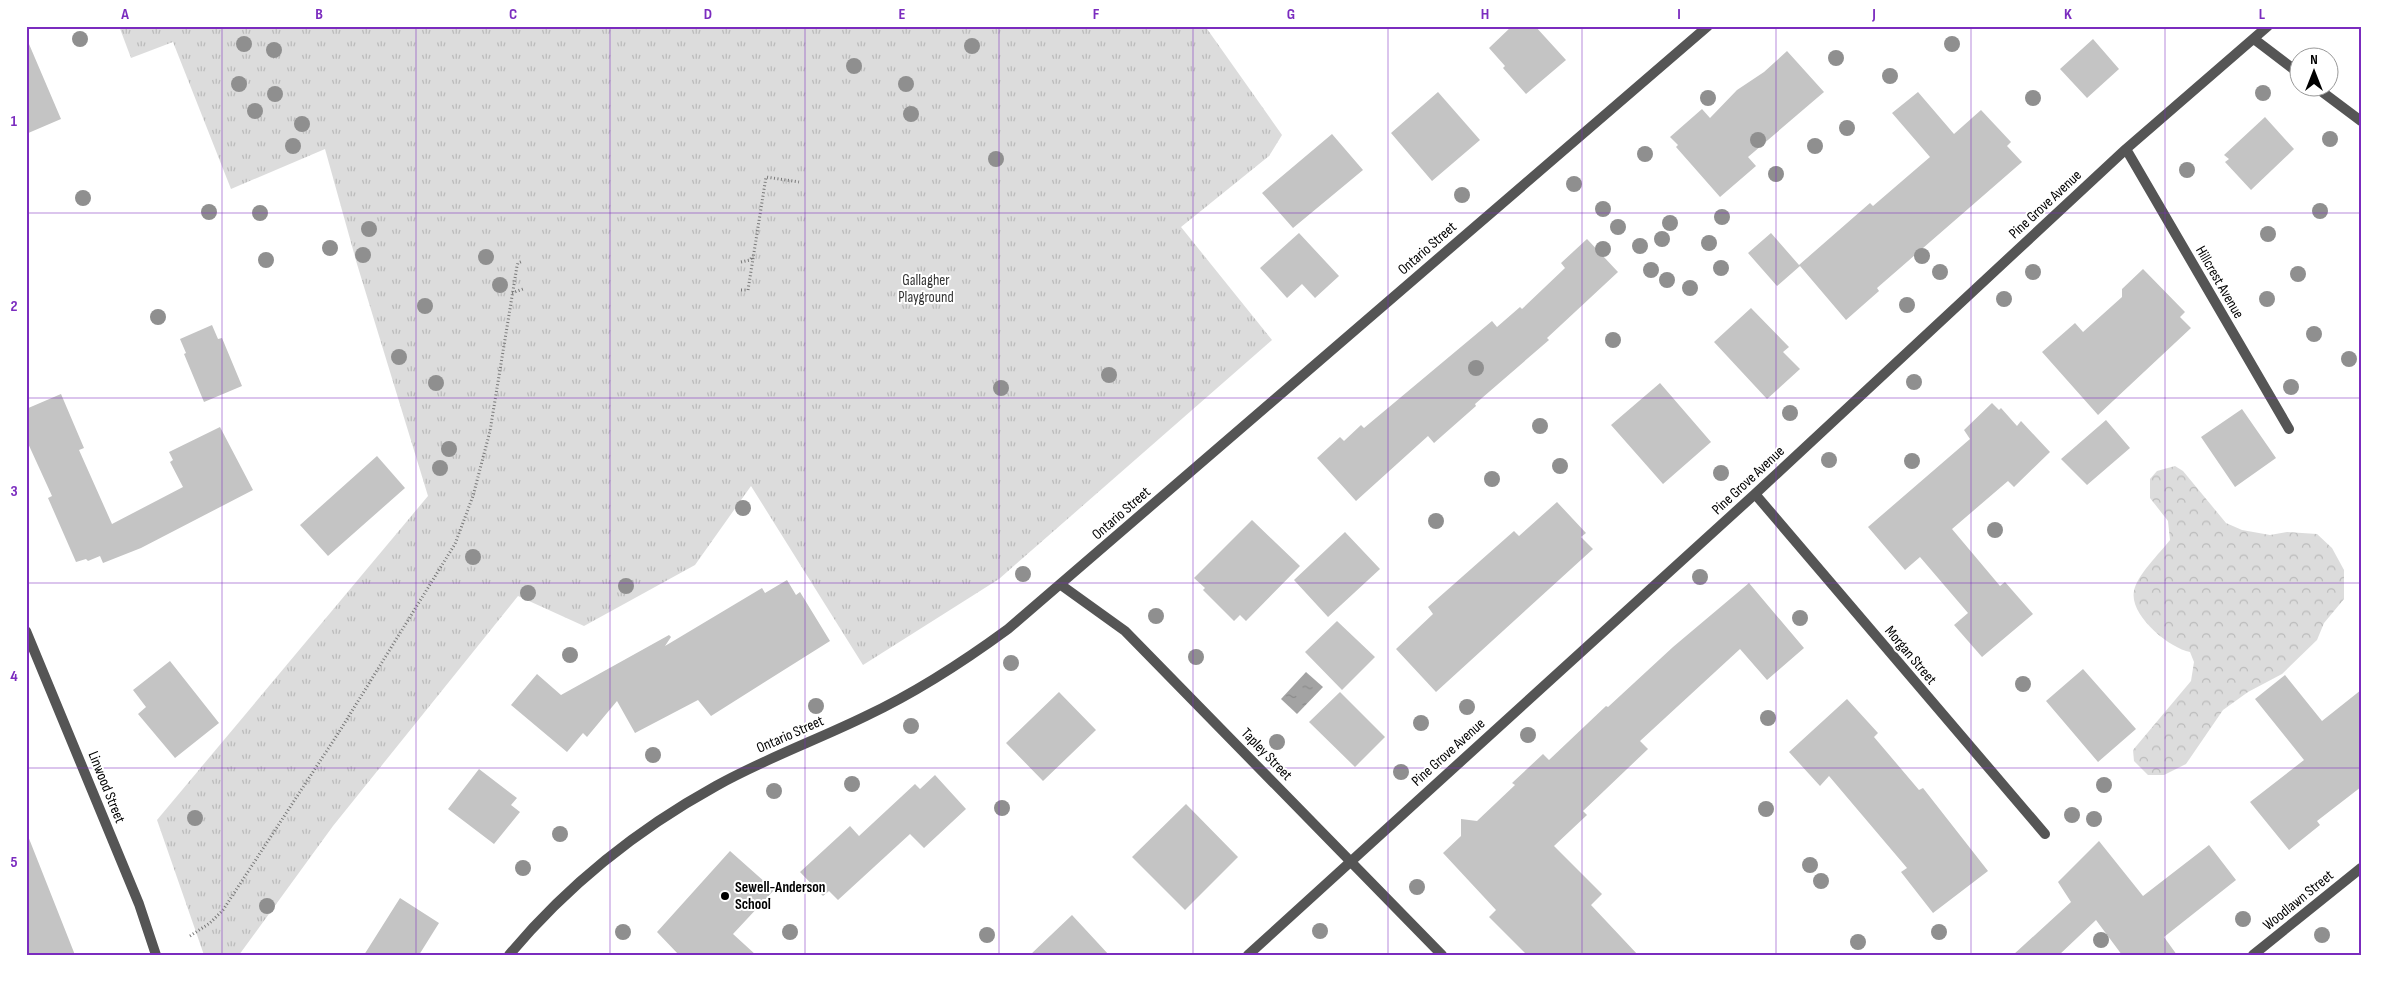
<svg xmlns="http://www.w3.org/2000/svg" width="2387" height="981" font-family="'Sofia Sans Condensed',sans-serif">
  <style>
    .forest { fill: url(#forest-crowns) }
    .park { fill: url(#park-tufts) }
    .water { fill: url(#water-ripples) }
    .building { fill: #c4c4c4 }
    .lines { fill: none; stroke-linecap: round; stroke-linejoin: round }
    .path { stroke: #777; stroke-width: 3; stroke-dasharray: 1 2.5; stroke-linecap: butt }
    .minor { stroke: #555; stroke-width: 10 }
    .tertiary { stroke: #555; stroke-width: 10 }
    .tree { fill: #8f8f8f }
    .grid { fill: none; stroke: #7b2cbf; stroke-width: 1; stroke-opacity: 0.55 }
    .poi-dot { fill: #000; stroke: #fff; stroke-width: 2 }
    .labels { text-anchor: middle; stroke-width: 4; stroke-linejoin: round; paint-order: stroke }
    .street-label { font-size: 15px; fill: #000; stroke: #fff }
    .park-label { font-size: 15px; fill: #333; stroke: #fff }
    .poi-label { font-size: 15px; font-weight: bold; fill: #000; stroke: #fff; text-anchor: start }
    .neatline { fill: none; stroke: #7b2cbf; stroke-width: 2 }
    .grid-label { font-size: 16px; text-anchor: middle; font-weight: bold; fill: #7b2cbf }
  </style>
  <defs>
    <pattern id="forest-crowns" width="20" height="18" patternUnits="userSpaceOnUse" patternTransform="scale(1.25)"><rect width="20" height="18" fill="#dcdcdc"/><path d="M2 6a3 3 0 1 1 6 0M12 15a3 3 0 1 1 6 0" fill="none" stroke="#bbb"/></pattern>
    <pattern id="park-tufts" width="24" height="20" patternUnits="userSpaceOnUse" patternTransform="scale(1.25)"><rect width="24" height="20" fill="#dcdcdc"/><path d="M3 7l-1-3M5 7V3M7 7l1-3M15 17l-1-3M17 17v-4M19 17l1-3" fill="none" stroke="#bbb"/></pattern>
    <pattern id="water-ripples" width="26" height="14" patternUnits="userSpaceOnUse" patternTransform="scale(1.25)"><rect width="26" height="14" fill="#a3a3a3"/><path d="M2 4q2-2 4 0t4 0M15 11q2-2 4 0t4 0" fill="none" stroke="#8b8b8b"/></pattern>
  </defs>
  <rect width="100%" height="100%" fill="#fff"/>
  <path class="forest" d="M2175 466 2183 471 2226 523 2242 530 2270 535 2287 532 2317 534 2332 548 2344 570V599L2324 623 2317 640 2282 674 2248 692 2223 710 2186 764 2164 775H2148L2134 761 2133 750 2191 681 2194 662 2190 652C2169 648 2129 615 2134 591 2137 575 2160 553 2170 540L2168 521 2150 498V479L2157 471Z"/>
  <path class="park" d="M119 26H1205L1282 135 1269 156 1181 227 1272 340 999 579 863 665 751 486 695 565 584 626 518 596 333 826 239 955H204L157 820 428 496 357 264 325 149 231 189 173 42 131 58Z"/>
  <path class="water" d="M1306 672 1323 687 1297 714 1281 699Z"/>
  <path class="building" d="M1512 26H1535L1566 60 1526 94 1503 68 1505 66 1489 48Z
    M26 37 61 119 26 134Z
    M2093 39 2119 69 2087 98 2060 69Z
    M1787 51 1824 92 1748 157 1756 166 1720 197 1676 147 1678 145 1670 137 1702 109 1710 118 1737 90 1764 72Z
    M1438 92 1480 140 1432 181 1391 133Z
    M1918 92 1954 134 1981 110 2011 142 2007 146 2022 162 1877 288 1879 291 1846 320 1800 266 1777 286 1748 253 1771 233 1799 265 1870 203 1873 206 1930 157 1892 113Z
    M2265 117 2294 149 2251 190 2225 162 2229 159 2224 155Z
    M1332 134 1363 170 1293 228 1262 193Z
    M1299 233 1339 276 1315 298 1302 284 1287 298 1260 268Z
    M1587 239 1618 272 1547 338 1549 340 1475 404 1476 406 1434 443 1428 436 1356 501 1317 458 1340 437 1344 441 1361 425 1364 428 1492 321 1497 327 1520 307 1522 309 1565 268 1561 263Z
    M2143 269 2185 312 2180 317 2191 328 2098 415 2042 352 2075 323 2083 332 2122 297V289Z
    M1751 308 1789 347 1783 352 1800 369 1767 399 1714 342Z
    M212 325 218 339 222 338 242 386 204 402 184 354 186 353 180 339Z
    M1660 383 1711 442 1663 484 1611 425Z
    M61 394 84 448 79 450 112 524 183 487 170 462 173 460 169 452 220 427 253 490 141 548 103 563 100 556 88 561 86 559 76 562 48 498 52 496 26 439V409Z
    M1992 403 1999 410 2001 408 2017 426 2021 421 2050 452 2014 487 2008 481 1952 529 2000 586 2005 582 2033 614 1982 657 1954 625 1968 613 1920 557 1905 570 1868 527 1970 439 1964 430Z
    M2242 409 2276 458 2235 487 2201 437Z
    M2106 420 2130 448 2087 485 2061 459Z
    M377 456 405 488 328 556 300 525Z
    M1557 502 1586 533 1581 537 1593 549 1436 692 1396 649 1433 614 1428 607 1514 531 1519 536Z
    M1252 520 1300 566 1246 621 1240 615 1234 621 1203 590 1205 588 1194 578Z
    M1345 532 1380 569 1328 617 1294 580Z
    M787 580 796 595 800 592 830 641 711 716 698 700 635 733 617 701 587 737 583 733 567 752 511 705 537 674 561 695 669 635 671 637 665 646 762 588 765 593Z
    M1749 583 1804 648 1767 680 1740 649 1640 741 1648 749 1583 811 1587 815 1554 846 1602 894 1591 905 1638 955H1527L1489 917 1496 910 1443 853 1461 836V819L1477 821 1515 785 1512 783 1543 754 1549 760 1606 706 1608 707 1673 647Z
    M1337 621 1375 657 1342 690 1305 652Z
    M170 661 219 723 175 758 138 714 146 707 133 690Z
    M2083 669 2136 729 2098 762 2046 701Z
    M2285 675 2322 721 2361 690V787L2317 821 2320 825 2289 850 2250 802 2304 760 2255 699Z
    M1059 692 1096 730 1043 781 1006 743Z
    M1340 692 1385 737 1355 767 1309 722Z
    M1847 699 1878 733 1874 737 1919 790 1923 788 1988 871 1933 913 1901 872 1907 868 1829 776 1820 786 1789 752Z
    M479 769 517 798 511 805 520 812 494 844 448 809Z
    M935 775 966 809 924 848 910 834 838 900 829 891 823 896 800 872 850 826 859 836 915 784 920 789Z
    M1186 804 1238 857 1185 910 1132 857Z
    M28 836 75 955H26V837Z
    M2099 841 2143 896 2209 845 2236 880 2164 937 2177 955H2122L2096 920 2059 955H2013L2071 902 2058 882Z
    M730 851 774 890 733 934 756 955H679L657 932Z
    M400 898 439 923 419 955H364Z
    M1072 915 1109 955H1030Z"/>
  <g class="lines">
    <path class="path" d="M741 262 750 260 753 256
      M741 290H748L766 177 799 182
      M512 293 523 289
      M190 936 210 923 223 910 339 732 455 544 473 496 490 431 517 266 518 263 523 261"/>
    <path class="minor" d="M2254 39 2300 74
      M2317 88 2361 121
      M2126 149 2289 429
      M1755 494 2045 834
      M1061 585 1125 631 1442 955
      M509 955C566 887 638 829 716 786 764 759 817 740 866 716 917 692 963 662 1008 629L1708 26
      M1248 955 1755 494 2126 149 2268 26
      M2253 955 2361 868"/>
    <path class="tertiary" d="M26 631 139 904 156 955"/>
  </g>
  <g class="tree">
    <circle cx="80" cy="39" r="8"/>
    <circle cx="244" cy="44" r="8"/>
    <circle cx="1952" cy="44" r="8"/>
    <circle cx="972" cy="46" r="8"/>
    <circle cx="274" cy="50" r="8"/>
    <circle cx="1836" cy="58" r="8"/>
    <circle cx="854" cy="66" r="8"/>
    <circle cx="1890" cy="76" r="8"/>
    <circle cx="239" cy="84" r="8"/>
    <circle cx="906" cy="84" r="8"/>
    <circle cx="2263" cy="93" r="8"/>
    <circle cx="275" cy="94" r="8"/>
    <circle cx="1708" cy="98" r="8"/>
    <circle cx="2033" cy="98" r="8"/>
    <circle cx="255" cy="111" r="8"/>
    <circle cx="911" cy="114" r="8"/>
    <circle cx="302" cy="124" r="8"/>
    <circle cx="1847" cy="128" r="8"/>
    <circle cx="2330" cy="139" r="8"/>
    <circle cx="1758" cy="140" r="8"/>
    <circle cx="293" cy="146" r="8"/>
    <circle cx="1815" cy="146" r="8"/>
    <circle cx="1645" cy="154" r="8"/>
    <circle cx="996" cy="159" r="8"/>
    <circle cx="2187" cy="170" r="8"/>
    <circle cx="1776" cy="174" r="8"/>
    <circle cx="1574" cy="184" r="8"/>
    <circle cx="1462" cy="195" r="8"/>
    <circle cx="83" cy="198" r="8"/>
    <circle cx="1603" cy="209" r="8"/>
    <circle cx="2320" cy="211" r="8"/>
    <circle cx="209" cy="212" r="8"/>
    <circle cx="260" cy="213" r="8"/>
    <circle cx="1722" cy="217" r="8"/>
    <circle cx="1670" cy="223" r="8"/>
    <circle cx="1618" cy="227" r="8"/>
    <circle cx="369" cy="229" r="8"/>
    <circle cx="2268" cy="234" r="8"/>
    <circle cx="1662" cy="239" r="8"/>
    <circle cx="1709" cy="243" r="8"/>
    <circle cx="1640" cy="246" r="8"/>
    <circle cx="330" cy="248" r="8"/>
    <circle cx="1603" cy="249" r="8"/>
    <circle cx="363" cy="255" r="8"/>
    <circle cx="1922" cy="256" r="8"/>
    <circle cx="486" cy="257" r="8"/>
    <circle cx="266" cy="260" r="8"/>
    <circle cx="1721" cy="268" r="8"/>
    <circle cx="1651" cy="270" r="8"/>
    <circle cx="1940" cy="272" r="8"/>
    <circle cx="2033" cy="272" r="8"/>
    <circle cx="2298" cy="274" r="8"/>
    <circle cx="1667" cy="280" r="8"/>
    <circle cx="500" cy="285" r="8"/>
    <circle cx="1690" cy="288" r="8"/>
    <circle cx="2004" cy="299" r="8"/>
    <circle cx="2267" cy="299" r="8"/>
    <circle cx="1907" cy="305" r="8"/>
    <circle cx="425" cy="306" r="8"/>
    <circle cx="158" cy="317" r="8"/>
    <circle cx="2314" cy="334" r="8"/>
    <circle cx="1613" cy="340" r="8"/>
    <circle cx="399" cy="357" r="8"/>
    <circle cx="2349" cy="359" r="8"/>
    <circle cx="1476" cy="368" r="8"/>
    <circle cx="1109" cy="375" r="8"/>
    <circle cx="1914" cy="382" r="8"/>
    <circle cx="436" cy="383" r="8"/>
    <circle cx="2291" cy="387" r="8"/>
    <circle cx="1001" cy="388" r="8"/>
    <circle cx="1790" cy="413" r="8"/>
    <circle cx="1540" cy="426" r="8"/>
    <circle cx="449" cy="449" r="8"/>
    <circle cx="1829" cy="460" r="8"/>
    <circle cx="1912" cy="461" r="8"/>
    <circle cx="1560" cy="466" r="8"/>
    <circle cx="440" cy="468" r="8"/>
    <circle cx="1721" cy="473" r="8"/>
    <circle cx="1492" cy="479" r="8"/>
    <circle cx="743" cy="508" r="8"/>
    <circle cx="1436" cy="521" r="8"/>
    <circle cx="1995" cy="530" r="8"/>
    <circle cx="473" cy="557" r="8"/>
    <circle cx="1023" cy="574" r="8"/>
    <circle cx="1700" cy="577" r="8"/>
    <circle cx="626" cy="586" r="8"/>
    <circle cx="528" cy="593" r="8"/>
    <circle cx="1156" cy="616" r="8"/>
    <circle cx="1800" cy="618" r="8"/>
    <circle cx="570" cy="655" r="8"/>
    <circle cx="1196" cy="657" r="8"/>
    <circle cx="1011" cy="663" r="8"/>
    <circle cx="2023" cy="684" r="8"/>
    <circle cx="816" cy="706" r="8"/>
    <circle cx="1467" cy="707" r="8"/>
    <circle cx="1768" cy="718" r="8"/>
    <circle cx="1421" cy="723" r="8"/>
    <circle cx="911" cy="726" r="8"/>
    <circle cx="1528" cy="735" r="8"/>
    <circle cx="1277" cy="742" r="8"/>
    <circle cx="653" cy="755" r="8"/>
    <circle cx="1401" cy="772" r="8"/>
    <circle cx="852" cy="784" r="8"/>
    <circle cx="2104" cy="785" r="8"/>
    <circle cx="774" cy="791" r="8"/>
    <circle cx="1002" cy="808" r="8"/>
    <circle cx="1766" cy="809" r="8"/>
    <circle cx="2072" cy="815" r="8"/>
    <circle cx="195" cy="818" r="8"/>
    <circle cx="2094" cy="819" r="8"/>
    <circle cx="560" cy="834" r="8"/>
    <circle cx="1810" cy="865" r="8"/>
    <circle cx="523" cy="868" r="8"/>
    <circle cx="1821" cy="881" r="8"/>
    <circle cx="1417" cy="887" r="8"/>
    <circle cx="267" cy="906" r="8"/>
    <circle cx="2243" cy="919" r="8"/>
    <circle cx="1320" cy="931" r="8"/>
    <circle cx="623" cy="932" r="8"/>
    <circle cx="790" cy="932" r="8"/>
    <circle cx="1939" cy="932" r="8"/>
    <circle cx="987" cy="935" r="8"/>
    <circle cx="2322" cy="935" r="8"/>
    <circle cx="2101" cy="940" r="8"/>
    <circle cx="1858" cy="942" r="8"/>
  </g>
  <path class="grid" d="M222 26V955M416 26V955M610 26V955M805 26V955M999 26V955M1193 26V955M1388 26V955M1582 26V955M1776 26V955M1971 26V955M2165 26V955M26 213H2361M26 398H2361M26 583H2361M26 768H2361"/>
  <circle class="poi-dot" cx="725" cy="896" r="5"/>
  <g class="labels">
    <g class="street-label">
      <text transform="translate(2045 204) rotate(-43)" y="5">Pine Grove Avenue</text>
      <text transform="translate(1427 248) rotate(-41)" y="5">Ontario Street</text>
      <text transform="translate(2220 282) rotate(60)" y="5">Hillcrest Avenue</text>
      <text transform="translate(1748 480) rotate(-43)" y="5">Pine Grove Avenue</text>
      <text transform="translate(1121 513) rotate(-41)" y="5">Ontario Street</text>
      <text transform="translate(1911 655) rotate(50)" y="5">Morgan Street</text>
      <text transform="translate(790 734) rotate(-24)" y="5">Ontario Street</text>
      <text transform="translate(1448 752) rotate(-42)" y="5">Pine Grove Avenue</text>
      <text transform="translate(1267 754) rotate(46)" y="5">Tapley Street</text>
      <text transform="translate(107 787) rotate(68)" y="5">Linwood Street</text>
      <text transform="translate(2298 900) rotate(-39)" y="5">Woodlawn Street</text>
    </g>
    <g class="park-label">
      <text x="926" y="285">Gallagher<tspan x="926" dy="17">Playground</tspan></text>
    </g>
    <g class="poi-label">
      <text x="735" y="892">Sewell-Anderson<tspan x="735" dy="17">School</tspan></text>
    </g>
  </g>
  <rect width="2387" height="981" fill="none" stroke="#ffffff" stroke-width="55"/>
  <g transform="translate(2314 72)"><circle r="24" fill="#ffffff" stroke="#999999"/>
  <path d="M0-4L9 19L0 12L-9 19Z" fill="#000000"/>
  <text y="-8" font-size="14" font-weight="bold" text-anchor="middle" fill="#000000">N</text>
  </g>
  <rect x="28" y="28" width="2332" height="926" class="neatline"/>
  <g class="grid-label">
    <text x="125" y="19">A</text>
    <text x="319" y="19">B</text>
    <text x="513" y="19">C</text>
    <text x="708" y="19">D</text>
    <text x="902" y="19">E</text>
    <text x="1096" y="19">F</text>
    <text x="1291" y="19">G</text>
    <text x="1485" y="19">H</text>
    <text x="1679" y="19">I</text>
    <text x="1874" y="19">J</text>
    <text x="2068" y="19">K</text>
    <text x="2262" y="19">L</text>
    <text x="14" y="126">1</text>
    <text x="14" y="311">2</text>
    <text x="14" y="496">3</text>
    <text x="14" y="681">4</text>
    <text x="14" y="867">5</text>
  </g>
</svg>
